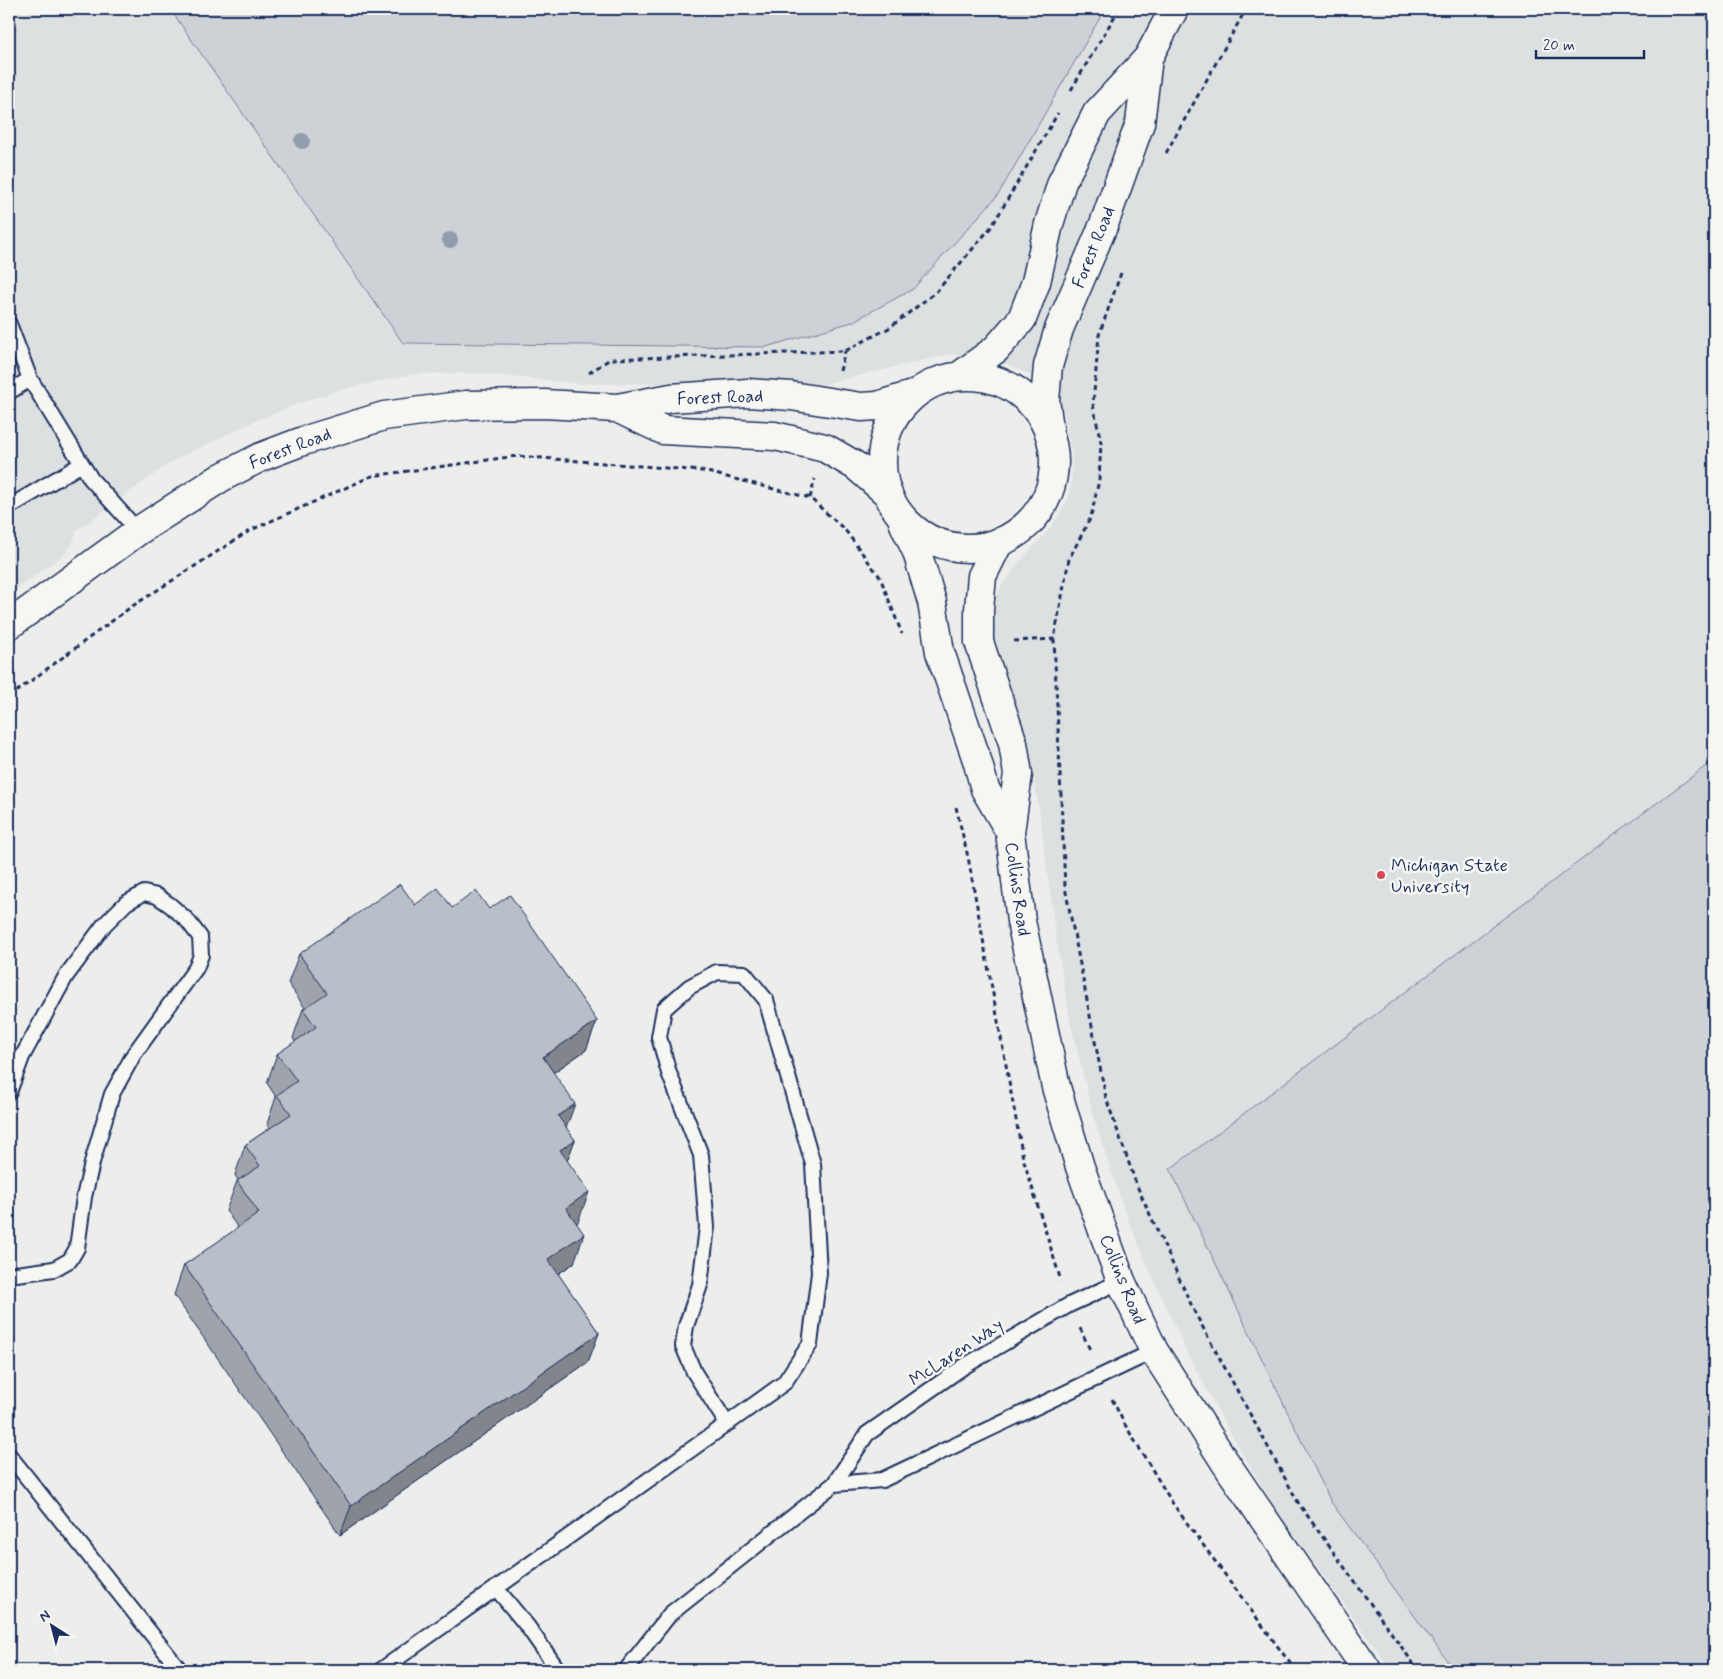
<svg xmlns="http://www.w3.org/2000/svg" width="1723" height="1679" font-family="Mynerve,sans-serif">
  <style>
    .built { fill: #dde0e1 }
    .green { fill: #ced2d7; stroke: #74809a }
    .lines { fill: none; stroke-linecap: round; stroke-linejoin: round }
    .lane-casing { stroke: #1b2f5e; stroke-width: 18 }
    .secondary-casing { stroke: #1b2f5e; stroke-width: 31 }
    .path { stroke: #1b2f5e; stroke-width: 3; stroke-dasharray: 5 4; stroke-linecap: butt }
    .lane { stroke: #f6f6f2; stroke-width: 14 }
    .secondary { stroke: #f6f6f2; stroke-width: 28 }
    .tree { fill: #929cae }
    .wall { fill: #9fa4ac; stroke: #1b2f5e }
    .shaded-wall { fill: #82868c; stroke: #1b2f5e }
    .building { fill: #b9bfc8; stroke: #1b2f5e }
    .poi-dot { fill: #d1495b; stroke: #f6f6f2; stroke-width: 2 }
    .labels { text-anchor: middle; stroke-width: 5; stroke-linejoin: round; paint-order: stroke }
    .street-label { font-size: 18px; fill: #1b2f5e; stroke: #f6f6f2 }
    .poi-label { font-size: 18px; fill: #1b2f5e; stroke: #f6f6f2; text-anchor: start }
  </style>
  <rect width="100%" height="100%" fill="#edeeec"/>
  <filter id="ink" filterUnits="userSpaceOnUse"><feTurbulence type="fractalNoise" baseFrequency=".02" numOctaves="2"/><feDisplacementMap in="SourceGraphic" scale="10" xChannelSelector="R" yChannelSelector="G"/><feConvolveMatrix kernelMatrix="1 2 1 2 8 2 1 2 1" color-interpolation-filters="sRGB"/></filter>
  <g filter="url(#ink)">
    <path class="built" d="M9 9H1714V1670H1391L1275 1508 1224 1422 1188 1355 1153 1278 1124 1210 1093 1116 1071 1025 1055 932 1040 817 1030 754 1021 722 991 637 992 615 995 600 1001 586 1017 565 1053 525 1069 497 1072 475V455L1064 415 1058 399 1031 376 1010 365 981 357 950 354 812 387 785 382 583 384 475 373 414 374 332 392 292 406 255 421 173 461 77 530 72 545 67 552 9 595Z"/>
    <path class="green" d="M170 9H1105L998 195 913 289 852 322 766 347 403 343Z
      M1714 760V1670H1454L1331 1502 1170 1169Z"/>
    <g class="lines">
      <defs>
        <path id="lane" d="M9 324 30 379
          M9 392 30 379 91 479 138 531
          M9 507 82 464
          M9 1092 22 1057 66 976 104 925 126 903 144 893 157 896 170 905 187 920 200 937 201 955 196 968 134 1054 112 1094 93 1159 84 1197 77 1248 70 1260 54 1269 9 1275
          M9 1455 180 1670
          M834 1484 882 1480 1154 1351
          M496 1588 528 1627 558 1670
          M381 1670 727 1424 784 1383 810 1344 819 1273 813 1164 766 1000 744 973 717 972 689 987 664 1009 659 1037 669 1073 701 1155 707 1227 700 1285 686 1326 683 1346 694 1372 727 1424
          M626 1670 670 1614 834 1484 867 1434 963 1367 1069 1305 1121 1281"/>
        <path id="secondary" d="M961 375 996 349 1022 319 1036 282 1049 224 1062 182 1097 113 1148 58 1174 9
          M882 462a86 86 0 1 1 172 0a86 86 0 1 1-172 0Z
          M617 408 663 430 775 436 825 448 856 466 887 493
          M1049 428 1045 400 1048 366 1059 329 1104 224 1140 123 1148 58
          M903 522 917 552 932 602 940 652 977 760 985 789 1010 832
          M999 542 982 576 979 609V642L1013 743 1018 774 1010 832 1021 921 1056 1087 1080 1167 1121 1281 1154 1351 1225 1462 1367 1670
          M9 625 138 531 222 477 261 457 303 441 384 416 466 405 544 404 617 408 671 398 748 393 791 396 861 407 877 406 912 395"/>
      </defs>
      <use href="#lane" class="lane-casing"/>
      <use href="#secondary" class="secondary-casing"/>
      <path class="path" d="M1071 90 1119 9
        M1166 153 1246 9
        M1121 273 1099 335 1093 404 1101 443 1099 480 1091 517 1069 559 1054 639 1065 887 1106 1098 1137 1186 1195 1313 1299 1504 1418 1670
        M840 371 845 351
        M589 373 610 359 845 351 889 328 936 292 992 226 1058 113
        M810 498 815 479
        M1014 641 1054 639
        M9 697 131 607 251 530 372 476 517 456 703 471 810 498 845 530 880 577 902 634
        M956 807 968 857 1023 1158 1061 1281
        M1080 1328 1091 1352
        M1112 1399 1124 1423 1173 1504 1295 1670"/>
      <use href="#lane" class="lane"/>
      <use href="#secondary" class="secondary"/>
    </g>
    <g class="tree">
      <circle cx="302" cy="141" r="8"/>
      <circle cx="450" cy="240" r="8"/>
    </g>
    <path class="wall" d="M415 905 452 908 489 909 597 1021 586 1050 553 1073 566 1128 575 1140 567 1160 578 1222 577 1223 574 1263 558 1274 599 1333 588 1362 340 1535 174 1295 184 1265 238 1228 226 1211 237 1181 238 1180 235 1175 245 1145 270 1128 267 1124 276 1097 267 1083 277 1054 295 1042 293 1038 303 1009 305 1008 288 983 299 954Z"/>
    <path class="shaded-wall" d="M597 1021 586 1050 532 1087 543 1057Z
      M575 1104 564 1134 558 1116Z
      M575 1140 564 1169 560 1150Z
      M589 1192 578 1222 556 1238 566 1208Z
      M584 1234 574 1263 537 1288 548 1259Z
      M599 1333 588 1362 340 1535 351 1506Z"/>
    <path class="building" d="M400 884 415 905 438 888 452 908 476 891 489 909 510 895 597 1021 543 1057 575 1104 558 1116 575 1140 560 1150 589 1192 566 1208 584 1234 548 1259 599 1333 351 1506 184 1265 259 1213 237 1181 260 1166 245 1145 291 1114 277 1095 297 1081 277 1054 316 1027 303 1009 327 993 299 954Z"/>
  </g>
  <circle class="poi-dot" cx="1381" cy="875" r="5"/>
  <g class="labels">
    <g class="street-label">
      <text transform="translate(1093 247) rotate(-68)" y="6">Forest Road</text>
      <text transform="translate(720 397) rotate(-2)" y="6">Forest Road</text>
      <text transform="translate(290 448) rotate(-21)" y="6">Forest Road</text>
      <text transform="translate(1018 889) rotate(82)" y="6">Collins Road</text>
      <text transform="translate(1123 1279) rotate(68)" y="6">Collins Road</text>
      <text transform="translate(956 1352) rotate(-33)" y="6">McLaren Way</text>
    </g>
    <g class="poi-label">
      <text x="1391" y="871">Michigan State<tspan x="1391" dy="21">University</tspan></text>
    </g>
  </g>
  <rect width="1723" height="1679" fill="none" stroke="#f6f6f2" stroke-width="30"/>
  <rect x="15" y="15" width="1693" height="1649" fill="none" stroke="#1b2f5e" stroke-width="2" filter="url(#ink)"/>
  <g transform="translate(52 1626) rotate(324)" stroke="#f6f6f2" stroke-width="4" paint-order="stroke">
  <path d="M0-4L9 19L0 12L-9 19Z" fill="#1b2f5e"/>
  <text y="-8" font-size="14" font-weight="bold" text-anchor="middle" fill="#1b2f5e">N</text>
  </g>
  <path d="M1536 50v8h108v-8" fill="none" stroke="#1b2f5e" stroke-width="2.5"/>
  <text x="1543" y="50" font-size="15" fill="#1b2f5e" stroke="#f6f6f2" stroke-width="4" paint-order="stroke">20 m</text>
</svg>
